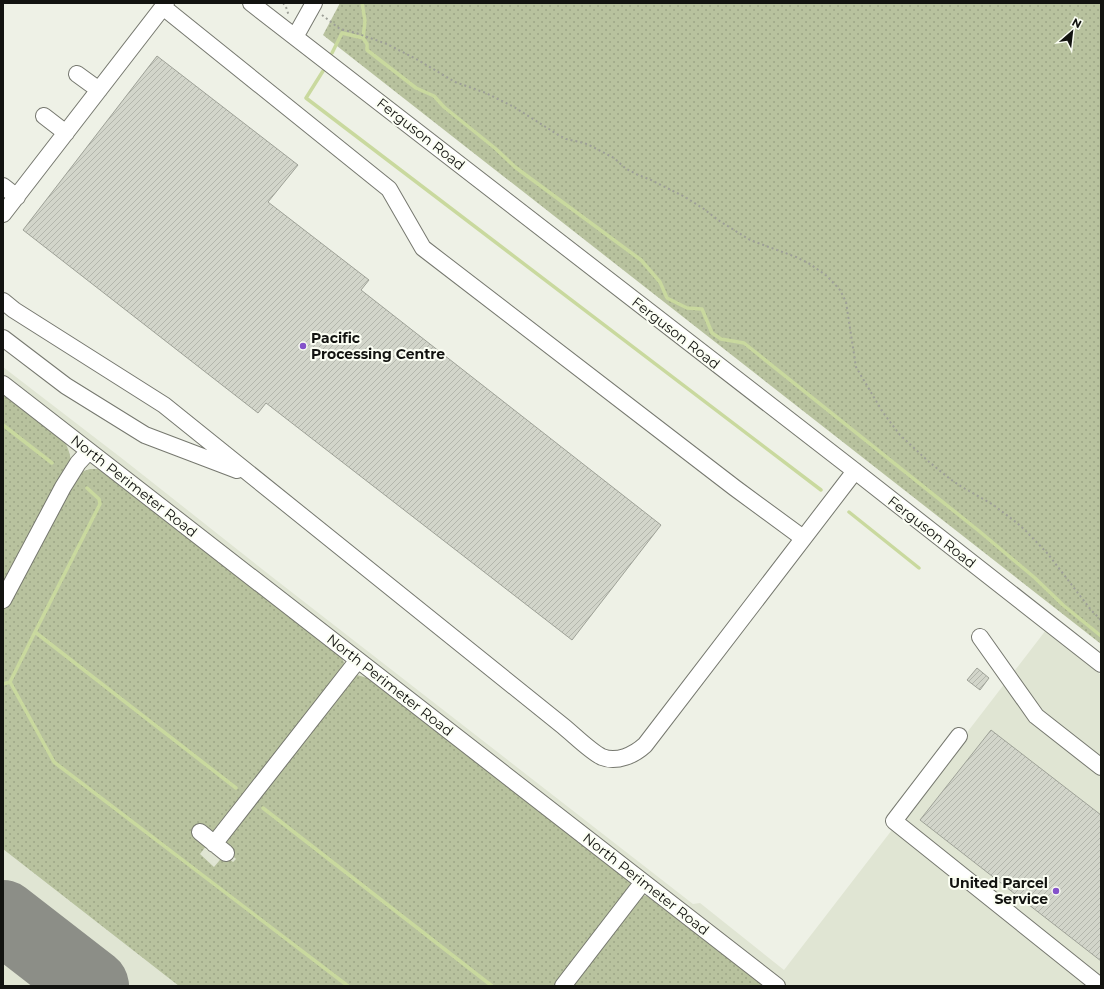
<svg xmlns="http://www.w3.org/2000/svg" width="1104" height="989" font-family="Montserrat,sans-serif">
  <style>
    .built { fill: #e0e5d3 }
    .grass { fill: url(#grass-dots) }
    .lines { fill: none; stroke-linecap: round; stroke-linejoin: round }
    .stream { stroke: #c9d99e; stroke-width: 3.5 }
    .runway { stroke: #8c8e87; stroke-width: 74 }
    .building { fill: url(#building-hatch); stroke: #9ea197 }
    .minor-casing { stroke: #76786f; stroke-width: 18 }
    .path { stroke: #9d9f97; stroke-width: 2; stroke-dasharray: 2 3; stroke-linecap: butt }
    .minor { stroke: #fff; stroke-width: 16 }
    .poi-dot { fill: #8452ca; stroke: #fbfef3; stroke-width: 1.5 }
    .labels { text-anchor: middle; stroke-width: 4; stroke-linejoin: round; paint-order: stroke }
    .street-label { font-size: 14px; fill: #121310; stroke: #fbfef3 }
    .poi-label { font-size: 14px; font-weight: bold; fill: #121310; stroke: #fbfef3; text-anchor: start }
  </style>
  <defs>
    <pattern id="grass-dots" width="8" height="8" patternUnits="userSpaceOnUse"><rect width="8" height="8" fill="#b8c29e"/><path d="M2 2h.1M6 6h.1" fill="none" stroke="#9da687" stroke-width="1.8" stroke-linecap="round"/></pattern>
    <pattern id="building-hatch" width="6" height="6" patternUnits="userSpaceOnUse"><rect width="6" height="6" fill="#d2d5ca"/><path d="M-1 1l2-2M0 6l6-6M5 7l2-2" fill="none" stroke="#b3b6ac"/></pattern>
  </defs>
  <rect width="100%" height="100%" fill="#eef1e6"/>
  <path class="built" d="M3 367 124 460 276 580 693 904 700 903 784 970 1046 630 1101 675V986H3Z"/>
  <path class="grass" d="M340 3H1101V644L323 35Z
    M3 395 63 439C68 447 70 453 71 462L3 591Z
    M90 469H98L106 472 341 655 345 665 200 854 214 867 224 855 233 862 236 859 228 851 224 843 348 679 357 675 371 679 627 879 630 882 631 887 559 986H179L3 849V608L69 483 81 472Z
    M643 895 647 896 764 986H567Z"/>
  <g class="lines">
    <path class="stream" d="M363 38 367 44V50L416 88 434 96 444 107 496 149 515 167 641 260 660 282 667 298 687 308 702 309 712 333 721 339 744 343 979 531 1035 578 1063 605 1101 636
      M332 53 342 33 363 38 365 21 362 3
      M323 71 306 98 821 490
      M3 425 52 463
      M87 488 99 499 100 504 35 632 236 788
      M849 512 919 568
      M35 632 10 682 54 762 348 986
      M3 684 10 682
      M263 808 492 986"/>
    <path class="runway" d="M3 917 92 986"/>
  </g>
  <path class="building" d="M157 56 298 165 268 202 369 280 361 290 661 525 572 640 266 403 258 413 23 230Z
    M977 668 989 678 980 690 967 680Z
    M991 730 1101 815V961L920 820Z"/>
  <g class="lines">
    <defs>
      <path id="minor" d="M251 3 855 471 1101 664
        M163 7 389 189 423 248 735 488 803 538
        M295 37 314 3
        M77 74 99 90
        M44 116 66 133
        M3 186 17 197
        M3 214 166 3
        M3 301 14 310 164 405 563 726C573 734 591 752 602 757 617 763 634 755 645 745L855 471
        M3 338 66 386 145 435 237 470
        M3 384 777 986
        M3 600 63 487 78 463 89 451
        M980 637 1036 716 1101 767
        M959 736 894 821 1100 986
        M200 832 226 853
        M214 844 358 660
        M563 986 643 882"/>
    </defs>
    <use href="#minor" class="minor-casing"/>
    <path class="path" d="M283 3 286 7 289 16
      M322 15 340 29 356 33 387 44 418 60 455 82 486 93 514 107 560 136 566 139 584 143 591 146 614 158 625 168 636 174 651 180 685 197 704 209 718 220 750 240 796 257 810 264 827 276 840 290 846 302 856 367 882 411 900 435 928 461 950 479 962 487 992 504 1017 523 1026 531 1048 554 1091 610 1101 620"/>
    <use href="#minor" class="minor"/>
  </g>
  <g class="poi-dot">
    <circle cx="303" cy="346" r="4"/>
    <circle cx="1056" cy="891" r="4"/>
  </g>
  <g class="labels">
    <g class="street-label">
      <text transform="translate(421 134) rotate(38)" y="5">Ferguson Road</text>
      <text transform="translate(676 333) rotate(38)" y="5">Ferguson Road</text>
      <text transform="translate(134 486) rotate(38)" y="5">North Perimeter Road</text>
      <text transform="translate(932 532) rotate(38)" y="5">Ferguson Road</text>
      <text transform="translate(390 685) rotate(38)" y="5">North Perimeter Road</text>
      <text transform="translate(646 884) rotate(38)" y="5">North Perimeter Road</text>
    </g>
    <g class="poi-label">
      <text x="311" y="343">Pacific<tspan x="311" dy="16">Processing Centre</tspan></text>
      <text x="1048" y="888" text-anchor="end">United Parcel<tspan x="1048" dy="16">Service</tspan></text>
    </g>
  </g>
  <rect width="1104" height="989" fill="none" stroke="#121310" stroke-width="8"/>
  <g transform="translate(1072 32) rotate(28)" stroke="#fbfef3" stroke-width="3" paint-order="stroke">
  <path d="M0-3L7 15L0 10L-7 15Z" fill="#121310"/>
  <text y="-6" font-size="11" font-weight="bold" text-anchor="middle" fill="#121310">N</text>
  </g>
</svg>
